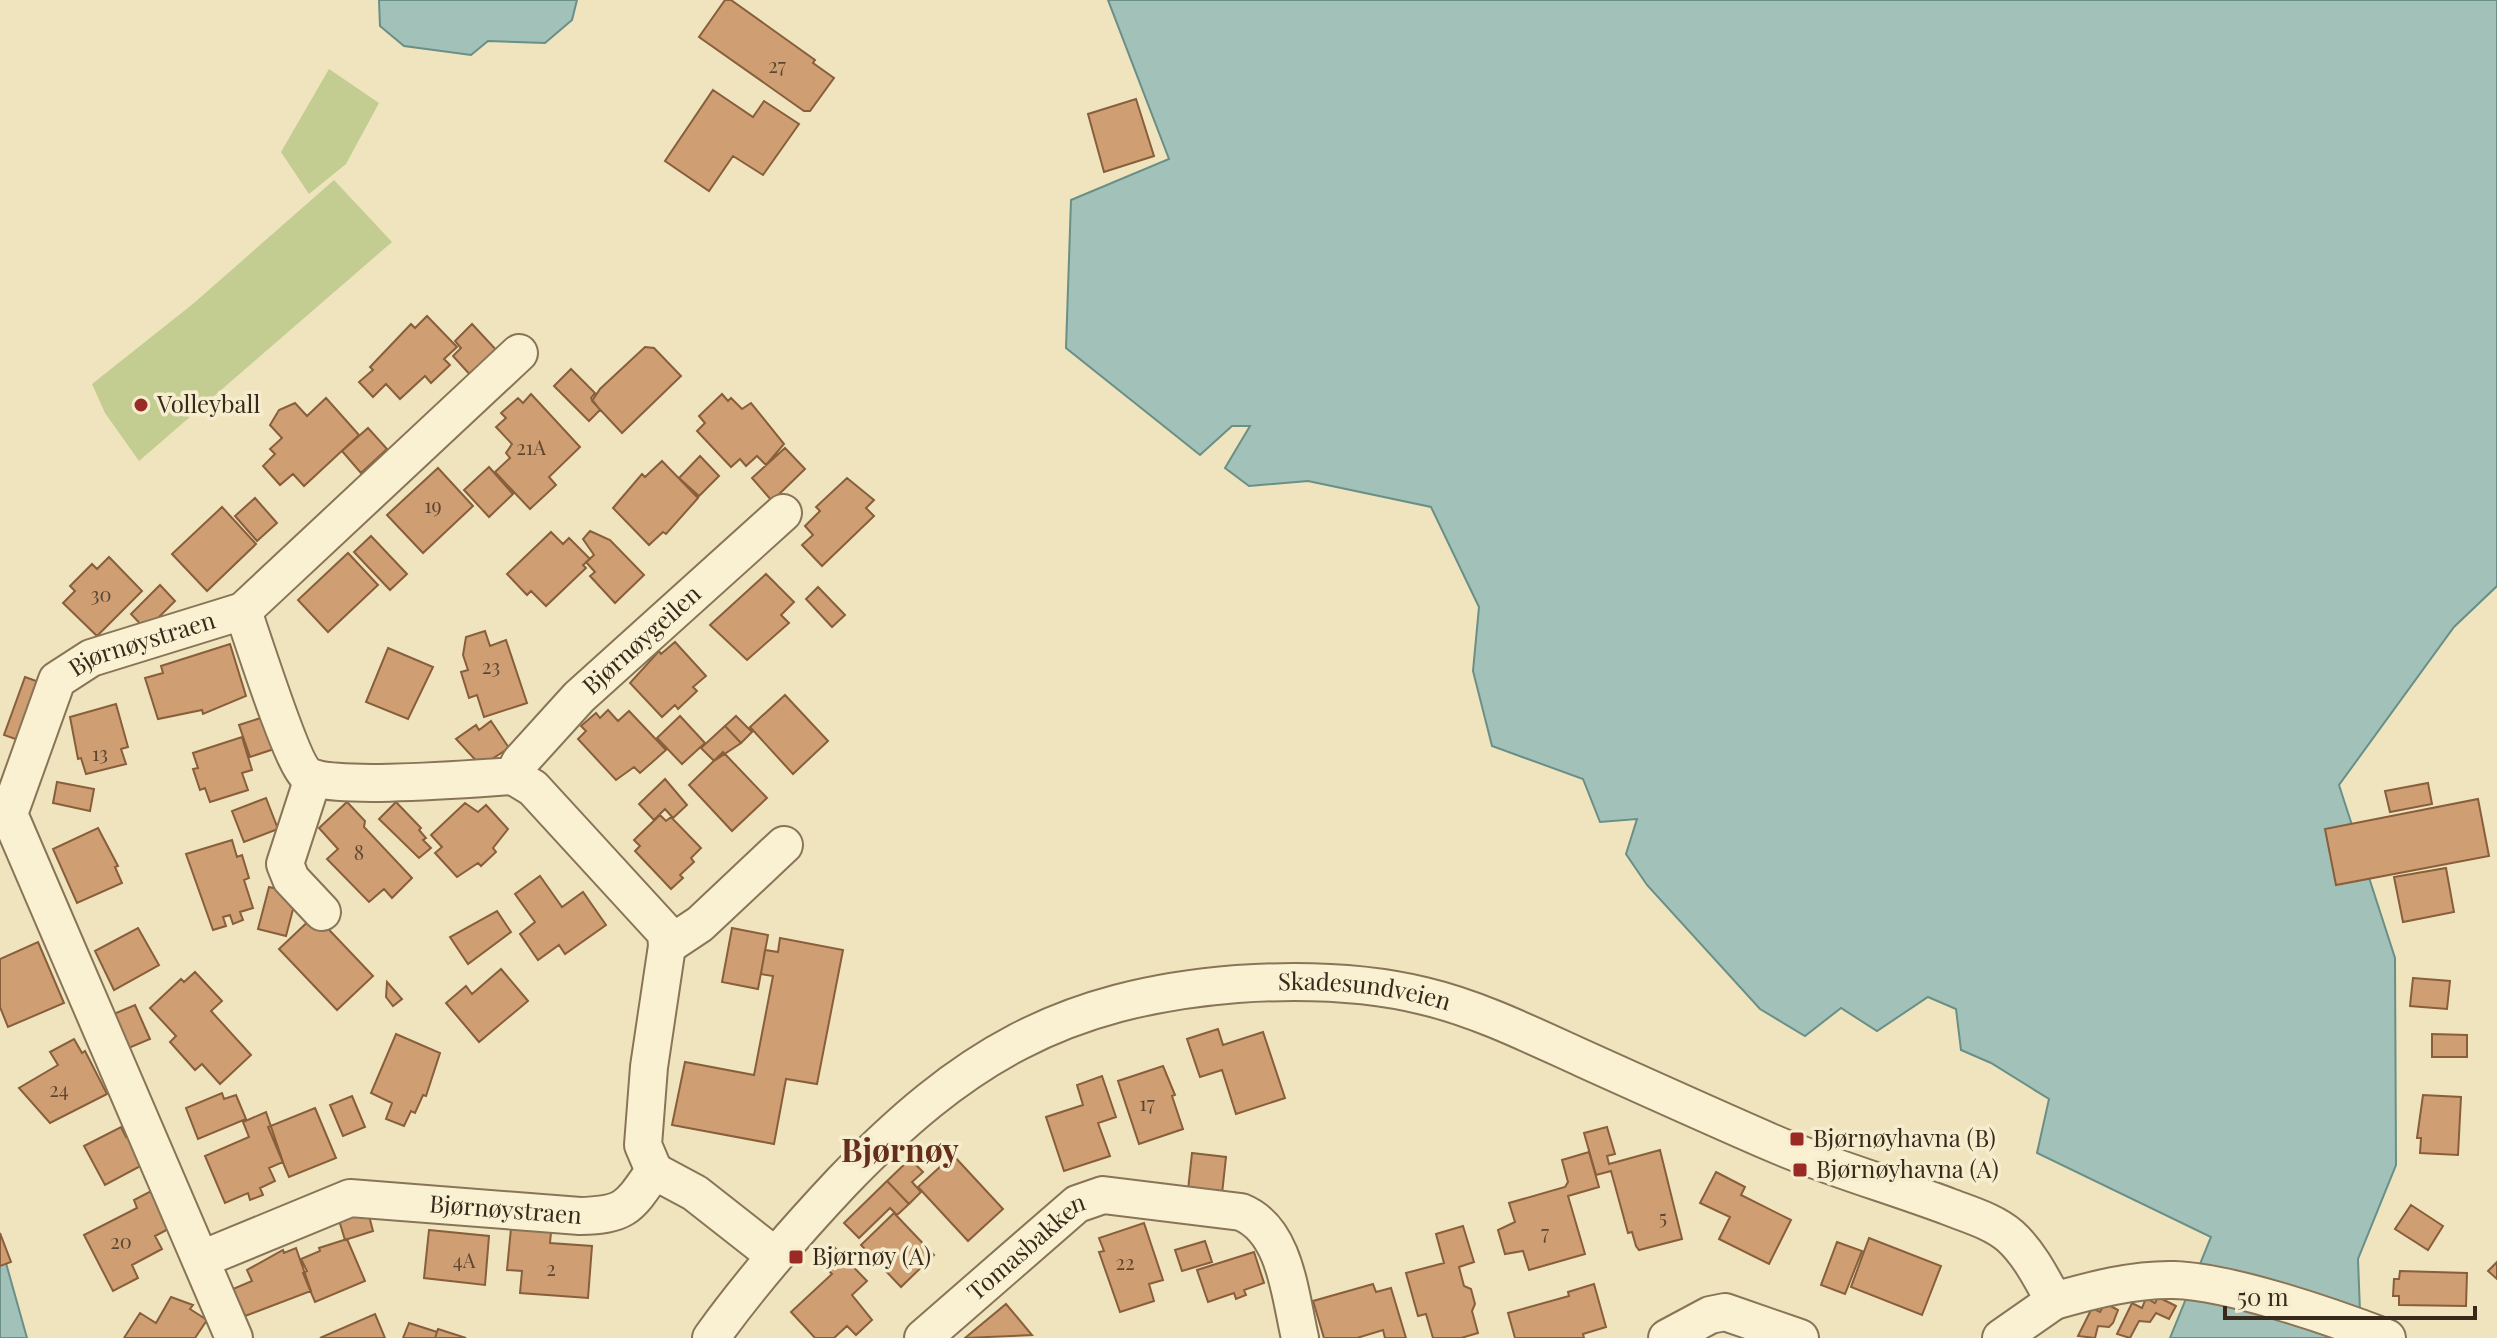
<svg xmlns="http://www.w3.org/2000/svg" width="2497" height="1338" font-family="'Playfair Display',serif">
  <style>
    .green { fill: #c3cd92 }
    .water { fill: #a2c1b9; stroke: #698f87; stroke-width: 2 }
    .building { fill: #cf9f73; stroke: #885e3b; stroke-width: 2 }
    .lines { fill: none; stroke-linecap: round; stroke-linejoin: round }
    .minor-casing { stroke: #887456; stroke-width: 40 }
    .minor { stroke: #faf0d2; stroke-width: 36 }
    .poi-dot { fill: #992b24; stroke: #f6edce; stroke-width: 3 }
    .labels { text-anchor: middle; stroke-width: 7; stroke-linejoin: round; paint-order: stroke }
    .number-label { font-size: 20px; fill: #5d4732 }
    .poi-label { font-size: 24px; fill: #372a1c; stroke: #f6edce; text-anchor: start }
    .street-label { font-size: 24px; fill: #372a1c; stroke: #f6edce }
    .district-label { font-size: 32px; font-weight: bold; fill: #652e1a; stroke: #f6edce }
  </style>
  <rect width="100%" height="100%" fill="#efe4be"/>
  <path class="green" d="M329 69 379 103 346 164 309 194 281 152Z
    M334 180 392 242 139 461 105 413 92 384 194 303Z"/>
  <path class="water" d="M379 0H577L572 20 545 43 488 41 471 55 404 46 380 26Z
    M1108 0H2497V586L2454 627 2339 785 2395 958 2396 1165 2358 1259 2361 1338H2170L2211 1237 2037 1153 2049 1099 1991 1063 1961 1050 1956 1009 1928 997 1877 1031 1841 1008 1805 1036 1760 1009 1647 885 1626 854 1637 819 1600 822 1583 779 1492 746 1473 671 1479 607 1431 507 1308 481 1249 486 1225 468 1250 426H1232L1200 455 1066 348 1071 200 1169 159Z
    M0 1250 4 1256 27 1338H0Z"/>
  <path class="building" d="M725 0H731L815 60 813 63 834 78 810 111H804L699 37Z
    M713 90 753 117 764 101 799 124 763 175 733 156 709 191 665 161Z
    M1136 99 1154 156 1104 172 1088 114Z
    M427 316 457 347 444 359 450 365 431 383 425 376 400 399 386 384 373 397 359 382 373 370 370 367 411 324 415 328Z
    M472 324 499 353 473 378 453 356 461 348 455 341Z
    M645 347 654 348 681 376 622 433 592 401 600 389Z
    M571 369 595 393 591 398 600 410 589 421 554 386Z
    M531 394 580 447 549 477 556 485 530 509 495 472 510 458 506 453 512 444 496 427 506 418 501 413 518 398 523 403Z
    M722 394 728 401 731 398 742 409 751 403 784 444 766 465 757 456 746 466 740 459 731 467 697 431 705 423 699 416Z
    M326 398 359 435 304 486 293 474 280 485 263 466 275 454 270 449 282 438 270 425 279 410 295 403 307 416Z
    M368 428 387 449 361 473 342 451Z
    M785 448 805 469 772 501 752 478Z
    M700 456 719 476 699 496 679 478Z
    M662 461 698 498 666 534 663 532 649 545 613 508 642 474 645 477Z
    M489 467 513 494 489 517 464 490Z
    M438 468 473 506 423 553 387 515Z
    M847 478 874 500 866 508 874 516 822 566 802 545 813 535 805 526 820 511 816 507Z
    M255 498 277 523 257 541 235 516Z
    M222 507 256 544 207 591 172 554Z
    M590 531 610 540 644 575 615 603 590 576 595 572 586 562 594 555 583 539Z
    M551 532 563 544 569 538 590 559 583 565 586 568 546 606 531 591 527 595 507 574Z
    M371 536 407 574 390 590 354 552Z
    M348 553 378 585 328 632 298 600Z
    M109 557 142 591 97 636 63 603 75 591 70 586 92 564 97 569Z
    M766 574 794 602 781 615 789 623 747 660 710 625Z
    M160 585 175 601 146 630 131 614Z
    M818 587 845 615 832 627 806 599Z
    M485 631 490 646 506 640 527 703 484 717 477 695 469 698 461 672 468 670 463 655 466 637Z
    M675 642 706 676 693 687 697 691 678 709 675 705 662 717 630 683 659 651 661 654Z
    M230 644 246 696 203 714 202 710 158 719 145 678 163 673 161 666Z
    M388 648 433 667 408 719 366 702Z
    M25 677 42 683 21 741 4 735Z
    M785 695 828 741 793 774 750 727Z
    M116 704 128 747 121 749 126 764 86 774 81 758 78 759 70 717Z
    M608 710 618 721 629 711 666 750 640 773 634 767 616 780 578 739 586 731 581 726 596 713 600 718Z
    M270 715 280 747 250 757 239 725Z
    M680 716 705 743 682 764 657 738Z
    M736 716 752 732 741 743 725 726Z
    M491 721 509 748 481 766 456 739 476 725 479 730Z
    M725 726 741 743 714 761 701 748Z
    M242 737 252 770 242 773 248 790 210 802 205 788 200 790 193 769 198 768 193 753Z
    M723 752 767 798 732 831 689 785Z
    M665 779 687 805 673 818 665 809 654 820 639 804Z
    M57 782 94 789 90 811 53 803Z
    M2428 783 2432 804 2390 812 2385 791Z
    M266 798 278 829 244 842 232 811Z
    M2478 799 2489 856 2336 885 2325 829Z
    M347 802 365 821 364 827 412 878 392 898 384 889 369 902 327 859 338 849 319 828Z
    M396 802 421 828 419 830 426 838 423 840 431 848 419 858 379 819Z
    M465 803 478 812 486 805 508 829 493 848 496 852 481 866 478 863 457 877 435 853 442 847 431 835Z
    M660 815 666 821 671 817 701 848 691 858 694 862 680 875 683 878 671 889 635 851 640 846 634 840Z
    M98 828 118 866 115 867 122 883 77 903 53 849Z
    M232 840 237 857 242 855 249 878 244 880 253 908 240 912 243 920 233 924 230 915 223 917 226 926 213 930 186 854Z
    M2446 868 2454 912 2403 922 2394 877Z
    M540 876 562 907 583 892 606 925 565 954 559 945 538 960 520 934 535 922 515 894Z
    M269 887 297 894 286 936 258 929Z
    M497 911 511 932 468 964 450 937Z
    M315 915 373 976 337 1010 279 949Z
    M138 928 159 965 114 990 95 951Z
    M732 928 768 935 758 989 722 982Z
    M780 938 843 950 817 1084 786 1079 774 1144 672 1125 685 1062 754 1075 773 976 761 974 765 950 778 952Z
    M38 942 64 1003 8 1027 0 1007V959Z
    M501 969 528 1001 479 1042 446 1003 466 986 472 994Z
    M195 972 222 1001 211 1011 251 1055 220 1084 202 1064 195 1070 170 1042 176 1036 150 1008 181 979 184 982Z
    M2413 978 2450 981 2447 1009 2410 1006Z
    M387 982 402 999 393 1006 386 997Z
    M135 1005 150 1039 124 1050 109 1016Z
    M1218 1029 1223 1045 1263 1032 1285 1098 1236 1114 1222 1070 1200 1077 1187 1039Z
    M396 1034 440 1053 426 1096 423 1095 415 1113 411 1111 404 1126 386 1119 392 1103 371 1093Z
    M2432 1034 2467 1035V1057H2432Z
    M74 1039 82 1053 85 1051 107 1094 50 1123 19 1088 58 1065 50 1052Z
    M1163 1066 1175 1095 1172 1096 1183 1129 1139 1144 1118 1081Z
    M1102 1076 1116 1117 1098 1123 1110 1156 1064 1171 1046 1117 1083 1105 1077 1085Z
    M222 1093 224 1099 236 1095 246 1119 198 1139 186 1108Z
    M2423 1095 2461 1097 2458 1155 2420 1153 2421 1138H2417Z
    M352 1096 365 1127 343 1136 330 1105Z
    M315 1108 336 1158 289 1177 268 1127Z
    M266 1112 283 1162 269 1168 275 1181 260 1188 263 1195 250 1200 248 1193 225 1203 205 1156 249 1137 243 1122Z
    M121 1127 126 1137 133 1133 148 1162 105 1185 84 1146Z
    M1607 1127 1615 1154 1607 1156 1609 1164 1660 1150 1682 1239 1639 1250 1636 1246 1632 1232 1628 1233 1611 1171 1596 1175 1584 1133Z
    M1589 1152 1599 1187 1568 1196 1585 1254 1529 1270 1523 1251 1505 1254 1498 1230 1515 1222 1509 1203 1565 1187 1568 1182 1562 1160Z
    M1192 1153 1226 1157 1222 1194 1188 1190Z
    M953 1155 1003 1209 968 1241 918 1187Z
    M910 1159 923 1172 912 1182 921 1192 909 1204 887 1181Z
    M1716 1172 1745 1187 1741 1195 1791 1220 1769 1264 1719 1239 1730 1217 1700 1203Z
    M887 1181 909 1204 897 1215 890 1208 859 1238 844 1223Z
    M155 1189 174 1226 155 1236 162 1249 132 1265 138 1278 113 1291 84 1235 137 1208 134 1200Z
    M2411 1205 2443 1226 2428 1250 2395 1229Z
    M367 1208 373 1231 345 1240 338 1217Z
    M894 1213 934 1255 901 1287 861 1245Z
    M512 1218 552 1222 550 1243 592 1246 588 1298 520 1293 522 1271 507 1270Z
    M1144 1223 1163 1280 1149 1284 1154 1301 1120 1312 1099 1252 1104 1251 1099 1238Z
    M1463 1226 1474 1262 1459 1267 1464 1286 1471 1289 1475 1304 1472 1311 1478 1333 1461 1338H1433L1426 1314 1418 1316 1406 1273 1444 1263 1436 1234Z
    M429 1230 489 1236 485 1285 424 1278Z
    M0 1233 11 1262 0 1266Z
    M1869 1238 1941 1266 1922 1315 1851 1287Z
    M347 1239 365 1281 315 1302 303 1273 307 1271 301 1259 320 1251 319 1248Z
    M1205 1241 1212 1262 1182 1271 1175 1250Z
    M1837 1242 1862 1251 1845 1294 1821 1285Z
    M833 1246 867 1281 852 1295 872 1320 856 1335 847 1326 834 1338H815L791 1312 832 1274 819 1259Z
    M296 1248 311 1291 245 1316 233 1289 252 1281 247 1270 283 1250 284 1253Z
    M1254 1252 1264 1283 1244 1290 1246 1295 1236 1299 1234 1293 1208 1302 1197 1270Z
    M2497 1262V1279L2488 1271Z
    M2400 1271 2467 1273 2466 1306 2399 1305V1296H2393L2394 1279H2399Z
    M1373 1284 1376 1292 1391 1288 1406 1338H1385L1383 1330 1357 1338H1324L1313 1301Z
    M1594 1284 1606 1327 1583 1334 1584 1338H1515L1508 1313 1569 1296 1568 1292Z
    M171 1297 193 1305 190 1309 207 1320 195 1338H124L140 1313 156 1323Z
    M2158 1297 2176 1306 2169 1319 2156 1313 2150 1322 2139 1321 2130 1338 2117 1334 2132 1303 2142 1308 2146 1298 2155 1303Z
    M2105 1303 2118 1310 2113 1323 2109 1327 2098 1326 2095 1338 2078 1336 2092 1308 2100 1312Z
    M1006 1304 1032 1335 965 1338Z
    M375 1314 385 1338H320Z
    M409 1323 437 1332 435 1338H403Z
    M438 1329 466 1338H435Z"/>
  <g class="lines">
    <defs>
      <g id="minor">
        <path id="s1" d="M243 611C252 637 292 763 307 775 328 791 480 778 513 776L520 762 579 697 783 513"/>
        <path d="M513 776 533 788 666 933 667 946 649 1067 643 1145 654 1171"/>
        <path d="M313 778 285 864 291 879 322 912"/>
        <path d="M667 946 700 924 784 845"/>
        <path id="s2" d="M202 1259 350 1198 580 1216C626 1215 629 1207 654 1171L695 1193 774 1255"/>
        <path id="s3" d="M234 1338 9 814 57 680 91 658 243 611 519 353"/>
        <path id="s4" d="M711 1338C751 1282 795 1232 842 1182 961 1058 1061 998 1237 984 1298 980 1363 981 1424 996 1479 1009 1533 1036 1584 1059 1646 1087 1708 1115 1770 1142 1827 1167 1888 1184 1947 1206 1967 1214 1993 1221 2010 1236 2029 1253 2042 1279 2054 1301 2092 1290 2135 1279 2174 1280 2232 1282 2332 1317 2387 1338"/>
        <path id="s5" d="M923 1338 1077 1204 1103 1195 1241 1212C1286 1230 1290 1296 1300 1338"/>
        <path d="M1667 1338 1710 1315 1725 1312 1800 1338"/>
        <path d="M2001 1338 2054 1301"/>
      </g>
    </defs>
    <use href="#minor" class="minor-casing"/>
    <use href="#minor" class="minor"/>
  </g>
  <g class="poi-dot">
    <circle cx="141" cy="405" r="8"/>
    <rect x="1789" y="1131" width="16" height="16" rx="4"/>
    <rect x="1792" y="1162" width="16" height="16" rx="4"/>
    <rect x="788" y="1249" width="16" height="16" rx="4"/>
  </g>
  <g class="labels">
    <g class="number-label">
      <text x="777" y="73">27</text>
      <text x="531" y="455">21A</text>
      <text x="433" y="513">19</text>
      <text x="101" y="602">30</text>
      <text x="491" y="674">23</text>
      <text x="100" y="761">13</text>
      <text x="359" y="860">8</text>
      <text x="59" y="1097">24</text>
      <text x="1147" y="1111">17</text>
      <text x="1663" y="1225">5</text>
      <text x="1545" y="1240">7</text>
      <text x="121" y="1249">20</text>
      <text x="464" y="1268">4A</text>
      <text x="1125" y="1270">22</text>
      <text x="551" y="1276">2</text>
    </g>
    <g class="poi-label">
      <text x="157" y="413">Volleyball</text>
      <text x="1813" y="1147">Bjørnøyhavna (B)</text>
      <text x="1816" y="1178">Bjørnøyhavna (A)</text>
      <text x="812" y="1265">Bjørnøy (A)</text>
    </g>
    <g class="street-label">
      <text dy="8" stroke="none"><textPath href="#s1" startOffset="572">Bjørnøygeilen</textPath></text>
      <text dy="8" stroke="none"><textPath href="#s3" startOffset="806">Bjørnøystraen</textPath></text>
      <text dy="8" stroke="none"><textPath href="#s4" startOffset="786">Skadesundveien</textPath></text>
      <text dy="8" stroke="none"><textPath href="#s2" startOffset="316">Bjørnøystraen</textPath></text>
      <text dy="8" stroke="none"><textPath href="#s5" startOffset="138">Tomasbakken</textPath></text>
    </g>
    <g class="district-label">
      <text x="900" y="1162">Bjørnøy</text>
    </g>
  </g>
  <path d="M2225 1306v12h250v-12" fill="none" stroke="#372a1c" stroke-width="4"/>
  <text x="2237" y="1306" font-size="24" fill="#372a1c" stroke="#f6edce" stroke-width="6" paint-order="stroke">50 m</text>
</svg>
